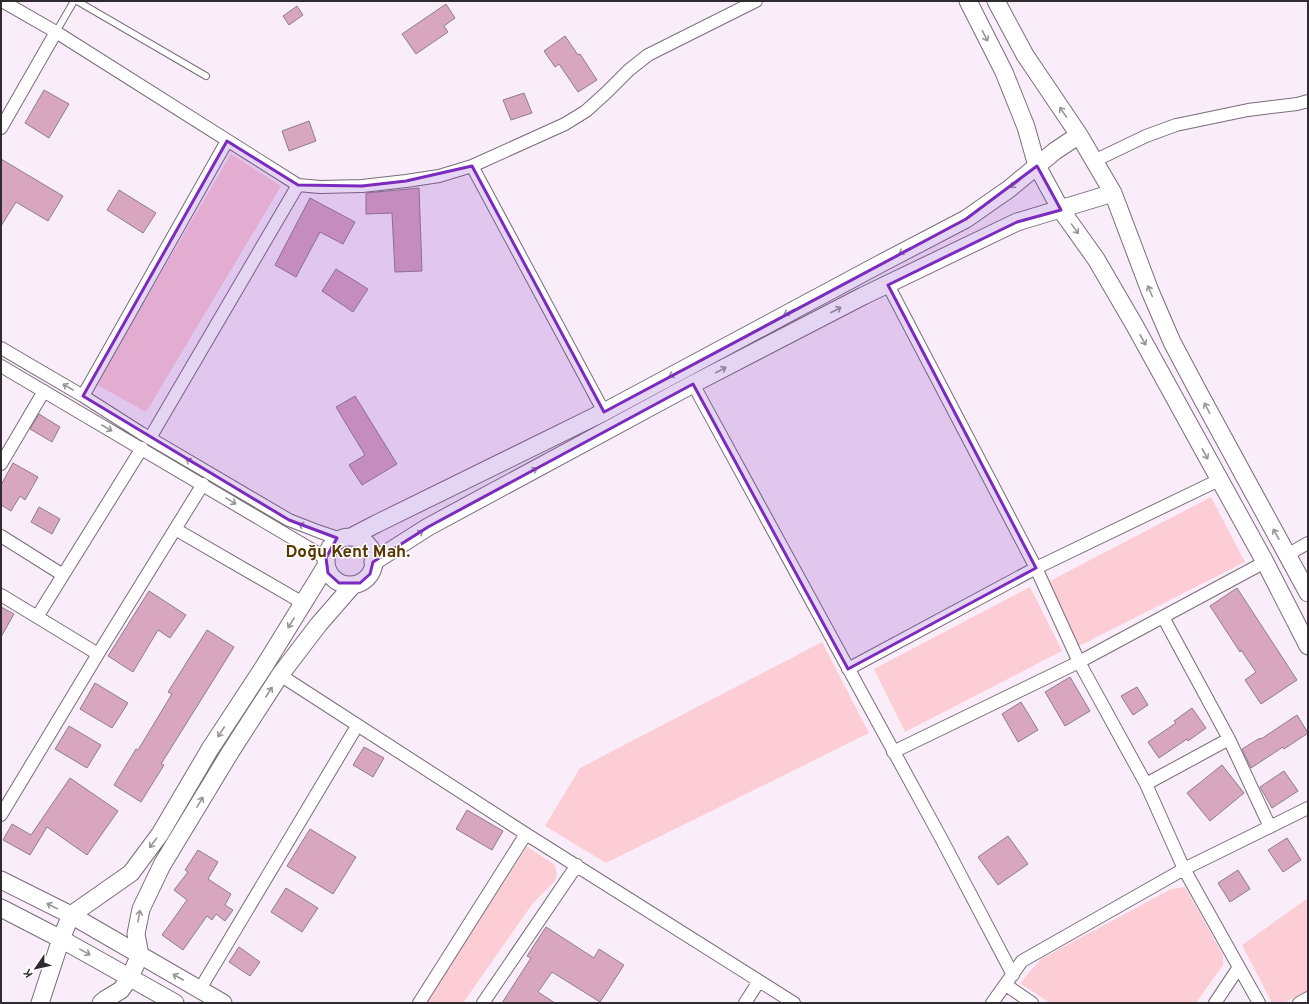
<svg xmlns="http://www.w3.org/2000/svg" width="1309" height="1004" font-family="Overpass,sans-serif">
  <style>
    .green { fill: #fccdd5 }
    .building { fill: #d8a6bf; stroke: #8e7e86 }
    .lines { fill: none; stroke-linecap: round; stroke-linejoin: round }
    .lane-casing { stroke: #786d78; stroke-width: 8 }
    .street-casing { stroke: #786d78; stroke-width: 14 }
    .secondary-casing { stroke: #786d78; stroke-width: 19 }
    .lane { stroke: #fff; stroke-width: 6 }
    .street { stroke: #fff; stroke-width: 12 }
    .secondary { stroke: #fff; stroke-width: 17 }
    .oneway { stroke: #989598 }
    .marked { fill: #7b2cbf; fill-opacity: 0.2; stroke: #7b2cbf; stroke-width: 3; stroke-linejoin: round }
    .labels { text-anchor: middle; stroke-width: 3; stroke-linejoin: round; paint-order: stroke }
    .district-label { font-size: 17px; font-weight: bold; fill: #593500; stroke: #fff }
  </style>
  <rect width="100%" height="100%" fill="#faedfa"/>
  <path class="green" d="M231 154 281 186 146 412 96 384Z
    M1211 497 1245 562 1077 647 1048 582Z
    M1030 587 1062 651 905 732 874 669Z
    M822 642 869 733 606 863 545 826 580 768Z
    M527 847 554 864 557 873 555 881 533 903 463 1003H424Z
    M1185 887 1223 955V965L1196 1003H1050L1020 983 1041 959 1171 889Z
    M1308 898V991L1283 1003H1272L1242 945Z"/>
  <path class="building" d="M446 4 455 18 444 26 448 32 416 54 402 34Z
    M297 6 303 15 289 25 283 16Z
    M565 36 578 55 580 54 597 80 578 92 559 64 555 67 544 51Z
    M44 90 69 104 49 138 25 123Z
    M524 93 532 113 511 120 503 100Z
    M309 121 316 141 289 151 282 131Z
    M1 159 63 196 48 221 16 202 1 226Z
    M419 188 422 271 395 272 392 213 366 214V193Z
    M119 190 156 213 143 233 107 210Z
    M310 198 355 222 343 244 320 232 296 277 275 265Z
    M336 269 368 289 353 312 322 291Z
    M355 396 397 464 362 485 349 465 365 455 336 407Z
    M39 414 60 427 52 442 30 429Z
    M13 463 38 477 25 500 20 496 11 511 1 505V485Z
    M39 507 60 519 52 534 31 522Z
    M1237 588 1297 680 1261 704 1245 680 1256 672 1241 650 1240 652 1210 606Z
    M149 591 186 615 170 638 158 630 133 672 108 656Z
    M1 607 14 614 1 637Z
    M207 630 234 647 161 764 164 765 141 802 114 785 136 749 138 750 172 694 168 692Z
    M1070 677 1090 711 1065 726 1045 692Z
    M95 683 128 703 112 728 80 709Z
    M1137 687 1148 705 1133 715 1121 696Z
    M1021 702 1038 730 1018 742 1002 714Z
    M1192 708 1206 728 1188 741 1187 739 1159 758 1148 742 1176 723 1174 721Z
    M1297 715 1308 733 1284 749 1283 747 1251 768 1242 749 1260 738 1261 739Z
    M69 726 101 745 87 768 55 749Z
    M364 747 384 758 373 777 353 765Z
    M1222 765 1244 793 1210 821 1187 793Z
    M1284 771 1298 791 1272 808 1260 787Z
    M70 778 118 811 87 855 47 827 30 855 3 840 12 824 31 835Z
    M467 810 503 831 492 850 456 829Z
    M310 829 356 857 333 894 287 866Z
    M1008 836 1028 864 998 885 978 857Z
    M1287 838 1301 860 1283 872 1268 850Z
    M198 850 218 862 208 879 231 894 225 905 233 910 225 921 216 914 212 920 207 916 183 950 162 935 187 900 174 890 188 872 185 870Z
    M1238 870 1250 889 1230 902 1218 883Z
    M286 888 318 908 302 932 271 912Z
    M546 927 594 958 599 949 624 965 600 1002 552 972 538 992 555 1003H502L531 958 527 956Z
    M239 947 260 962 250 976 229 962Z"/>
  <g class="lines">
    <defs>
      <path id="lane" d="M77 1 206 76
        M56 32 74 1"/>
      <path id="street" d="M2 1 56 32 298 185 320 187 362 186 406 181 439 176 472 166 565 124 586 111 607 92 629 70 648 55 756 1
        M1 128 56 32
        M1094 161 1146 136 1176 125 1248 110 1297 104 1308 101
        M472 166 604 412
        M888 285 1036 568 1079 662 1146 784 1184 869 1259 1003
        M1 348 83 396 141 433 289 520 320 532 341 539
        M1 366 326 558
        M693 384 941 838 1013 975
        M83 396 227 141
        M150 438 298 185
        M1 464 44 391
        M175 529 303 603
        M1 536 63 575
        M1287 555 1308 543
        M1 595 98 654
        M37 617 142 448
        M1163 617 1229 739 1270 827
        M848 669 1036 568 1219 480
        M280 675 526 834 794 1003
        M893 752 1079 662 1265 562
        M1146 784 1229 739
        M1 815 98 654 203 484
        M1006 985 1032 1003
        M200 989 357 726
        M419 1003 526 834
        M483 1003 577 865
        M745 1003 759 981
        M992 1003 1022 961 1184 869 1308 808
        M1215 1003 1239 967
        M1299 1003 1308 998"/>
      <path id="secondary" d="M968 1 1004 72 1026 127 1037 166 1061 210 1096 259 1135 326 1265 562 1308 646
        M996 1 1025 55 1079 135 1113 193 1150 291 1172 342 1199 393 1308 593
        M351 537 376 524 604 412 878 265 966 219 1009 189 1055 151 1079 135
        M326 561a24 24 0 1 1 48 0a24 24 0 1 1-48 0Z
        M373 562 428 527 693 384 863 296 1017 222 1113 193
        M1 880 71 915 223 1003
        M1 908 61 939 175 1003
        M40 1003 61 939 71 915 131 873 160 834 210 749 265 665 326 566
        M101 1003 106 999 121 990 130 977 140 955 136 934 141 909 162 865 231 751 280 675 319 624 353 585"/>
    </defs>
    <use href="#lane" class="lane-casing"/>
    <use href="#street" class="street-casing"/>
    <use href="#secondary" class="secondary-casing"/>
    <use href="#lane" class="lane"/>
    <use href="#street" class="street"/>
    <use href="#secondary" class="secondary"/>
  </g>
  <defs><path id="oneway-shaft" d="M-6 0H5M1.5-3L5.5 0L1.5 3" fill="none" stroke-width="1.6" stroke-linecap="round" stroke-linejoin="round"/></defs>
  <g class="oneway">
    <use href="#oneway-shaft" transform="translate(985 36) rotate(63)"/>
    <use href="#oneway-shaft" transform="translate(1063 112) rotate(-124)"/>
    <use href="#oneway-shaft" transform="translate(1015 184) rotate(141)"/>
    <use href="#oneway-shaft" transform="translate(1075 229) rotate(54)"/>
    <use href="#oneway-shaft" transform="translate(904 251) rotate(153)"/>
    <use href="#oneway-shaft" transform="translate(1150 291) rotate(-113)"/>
    <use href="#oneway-shaft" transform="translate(836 310) rotate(-27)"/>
    <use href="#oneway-shaft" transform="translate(789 312) rotate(152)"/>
    <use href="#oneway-shaft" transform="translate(1143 340) rotate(61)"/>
    <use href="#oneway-shaft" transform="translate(721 370) rotate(-27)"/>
    <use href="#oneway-shaft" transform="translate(674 374) rotate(152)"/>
    <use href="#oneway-shaft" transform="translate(68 387) rotate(-150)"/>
    <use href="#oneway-shaft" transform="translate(1207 408) rotate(-118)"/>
    <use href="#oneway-shaft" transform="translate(107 428) rotate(30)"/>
    <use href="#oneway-shaft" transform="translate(1205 454) rotate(61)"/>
    <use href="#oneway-shaft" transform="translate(191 462) rotate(-150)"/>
    <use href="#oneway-shaft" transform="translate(532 471) rotate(-28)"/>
    <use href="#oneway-shaft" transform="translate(231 501) rotate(31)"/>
    <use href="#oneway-shaft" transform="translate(304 526) rotate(-158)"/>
    <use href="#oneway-shaft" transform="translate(418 534) rotate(-32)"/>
    <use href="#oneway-shaft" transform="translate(1276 534) rotate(-119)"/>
    <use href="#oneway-shaft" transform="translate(291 623) rotate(122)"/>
    <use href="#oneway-shaft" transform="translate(269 692) rotate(-57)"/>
    <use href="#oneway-shaft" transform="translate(221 732) rotate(123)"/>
    <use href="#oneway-shaft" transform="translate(200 802) rotate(-59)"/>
    <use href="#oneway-shaft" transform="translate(153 843) rotate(127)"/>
    <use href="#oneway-shaft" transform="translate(52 906) rotate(-153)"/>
    <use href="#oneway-shaft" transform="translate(139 916) rotate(-80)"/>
    <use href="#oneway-shaft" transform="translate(85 952) rotate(29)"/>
    <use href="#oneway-shaft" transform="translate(178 977) rotate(-150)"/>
  </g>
  <path class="marked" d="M227 141 298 185 362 186 406 181 472 166 604 412 966 219 1037 166 1061 210 1017 222 888 285 1036 568 848 669 693 384 428 527 373 562 370 574 360 583H339L328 573 326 558 337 538 289 520 83 396Z"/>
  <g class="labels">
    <g class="district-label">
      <text x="348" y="557">Doğu Kent Mah.</text>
    </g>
  </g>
  <rect width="1309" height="1004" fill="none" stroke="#302b30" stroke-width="4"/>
  <g transform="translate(36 968) rotate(236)" stroke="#ffffff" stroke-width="3" paint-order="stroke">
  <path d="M0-3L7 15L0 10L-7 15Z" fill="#302b30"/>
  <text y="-6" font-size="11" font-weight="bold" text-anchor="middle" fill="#302b30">K</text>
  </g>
</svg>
